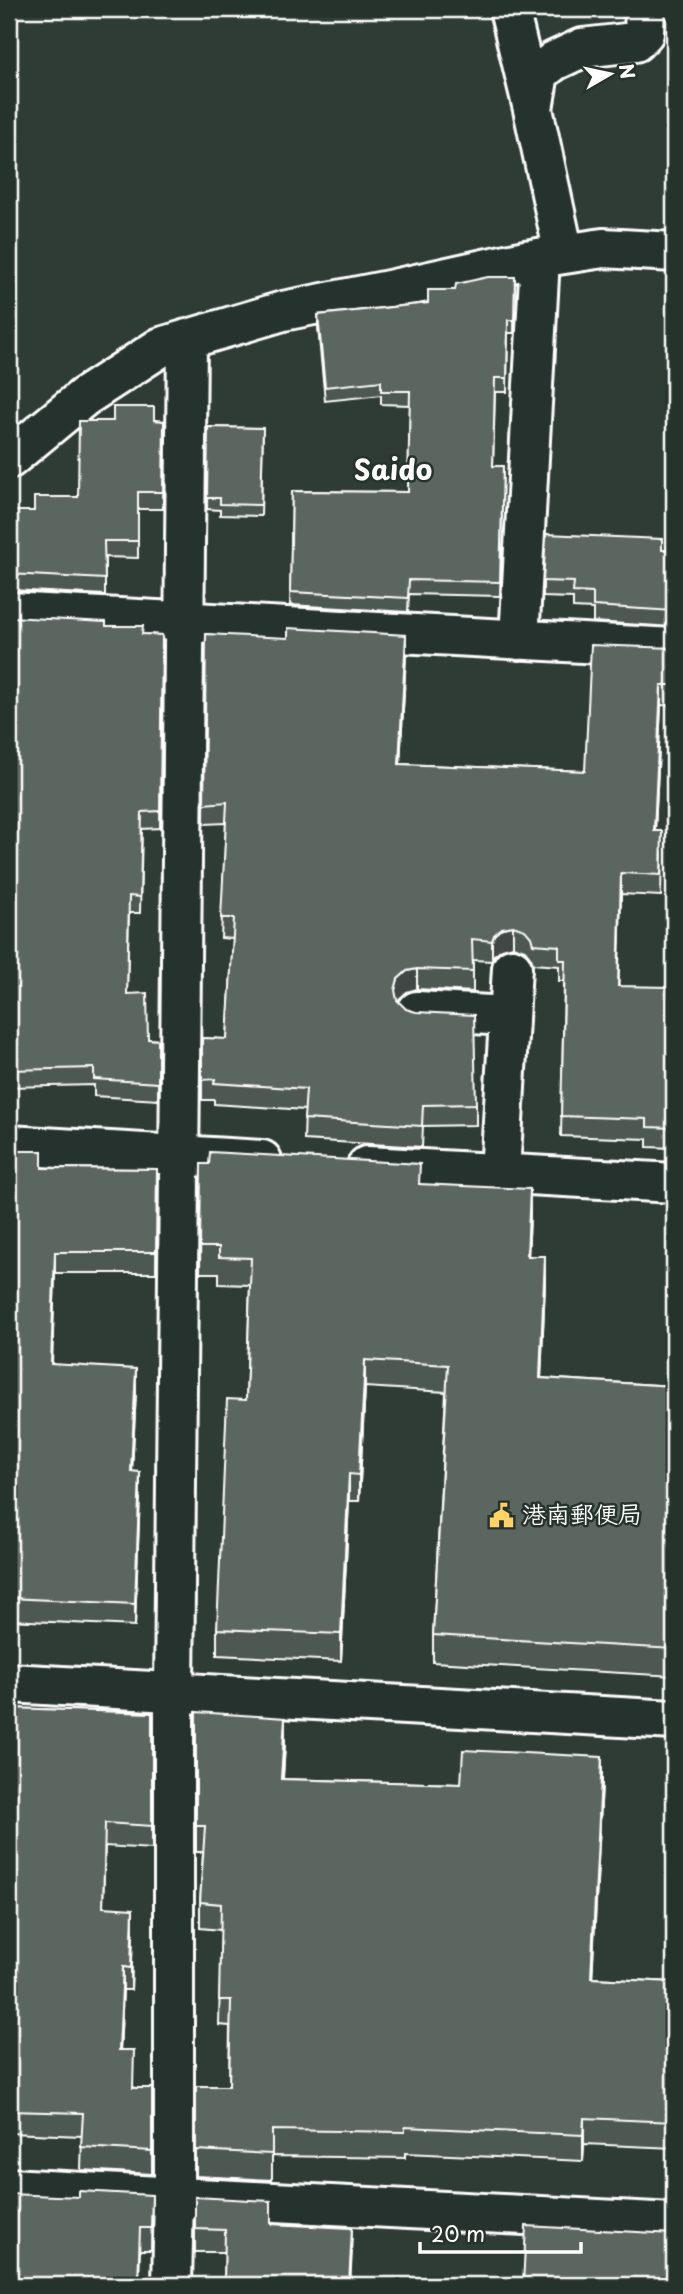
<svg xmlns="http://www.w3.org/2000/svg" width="683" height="2294" font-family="'Playpen Sans','Klee One',sans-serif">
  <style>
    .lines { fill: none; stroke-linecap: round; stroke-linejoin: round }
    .minor-casing { stroke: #fff; stroke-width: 44 }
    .minor { stroke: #26332d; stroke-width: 38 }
    .wall { fill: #4e5853; stroke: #fff; stroke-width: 2 }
    .shaded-wall { fill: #404744; stroke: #fff; stroke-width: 2 }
    .building { fill: #5b6661; stroke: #fff; stroke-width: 2 }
    .labels { text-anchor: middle; stroke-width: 5; stroke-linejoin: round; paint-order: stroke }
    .poi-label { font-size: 24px; font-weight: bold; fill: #fff; stroke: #26332d; text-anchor: start }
    .quarter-label { font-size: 28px; font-weight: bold; fill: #fff; stroke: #26332d }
  </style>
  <rect width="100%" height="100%" fill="#2f3b35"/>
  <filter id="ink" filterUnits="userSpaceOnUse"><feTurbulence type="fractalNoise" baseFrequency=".0143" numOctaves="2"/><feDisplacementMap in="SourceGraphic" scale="14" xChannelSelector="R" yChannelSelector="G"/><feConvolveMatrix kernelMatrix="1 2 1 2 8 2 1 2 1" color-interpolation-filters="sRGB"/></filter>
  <g filter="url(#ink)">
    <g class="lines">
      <defs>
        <path id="minor" d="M509 9 533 109 564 254
          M533 109 539 73 554 61 582 48 635 42 644 33 645 9
          M9 459 84 397 161 347 283 311 389 290 525 260 603 248 674 252
          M9 612 674 648
          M519 640 540 258
          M417 1011 509 1016
          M9 1145 262 1160
          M367 1166 674 1183
          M500 1173 512 968
          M9 1683 674 1720
          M9 2188 674 2223
          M172 2285 174 2196V1691L187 339"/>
      </defs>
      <use href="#minor" class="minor-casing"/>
      <use href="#minor" class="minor"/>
    </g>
    <path class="wall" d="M515 277 514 333H508L507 392H495L493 466H503L500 596 409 594 408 612 290 605 292 491 408 492 410 405 381 404V395L325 401 318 328V315L428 303 455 290Z
      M154 420 164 421 163 509H138V558L105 557V595L10 590 9 511H34L78 497Z
      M208 427 263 428 261 516 220 515V510L207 509Z
      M662 550H674V627L593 622V609L573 608V598L543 597V581Z
      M9 617 106 626 142 634 162 635 160 828 142 829 140 913H129L127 994 148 1039 158 1040V1100L94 1096V1085L9 1087Z
      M206 634 406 655 400 764 585 771 674 648V706L661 705 655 831 662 852 661 896 621 894 618 986 674 996V1148L647 1147V1139L561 1136 564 981H559V966L533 964 531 958 525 950 513 946 502 949 494 955 492 961 473 960V992L417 989 407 992 398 1001 476 1104V1125L423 1126 422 1147 304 1140 305 1110 214 1104V1100H202V1038L227 1039 233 939 221 938 226 823 204 824Z
      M9 1151 42 1168 157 1169 156 1273H55L52 1364 136 1391 132 1471 140 1493 135 1626 9 1620Z
      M201 1164 420 1184 530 1216 528 1256 545 1283 541 1378 674 1386V1676L433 1662V1635L446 1392 365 1387 359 1501H349L341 1661 217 1655V1629L246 1400 250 1285 219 1284V1273H200Z
      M9 1708 152 1713V1849L105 1846 103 1907 133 1931 131 1990H123L120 2050 134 2088H152V2174L81 2170 82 2136 9 2133Z
      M196 1712 285 1744 283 1779 461 1784 602 1783 592 1978 674 1982V2148L584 2144 583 2161 405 2153V2158L272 2156V2180L196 2176V2086H229L230 2026 219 2025 221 1930 200 1928V1902L203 1852H196Z
      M152 2195 151 2250H140L139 2285H9L79 2197Z
      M195 2197 271 2224 352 2251 350 2285H224L225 2252H195Z
      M674 2234V2285H523Z"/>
    <path class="shaded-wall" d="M9 574H10V590H9Z
      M406 635V655L399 784V764Z
      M661 685V705L654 851V831Z
      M621 873V894L618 1007V986Z
      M513 926V946L502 949 494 955 492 961V941L494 935 502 928Z
      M417 969V989L407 992 398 1000 395 1011V990L398 979 407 971Z
      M530 1189V1216L527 1282V1256Z
      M55 1252V1273L51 1386V1364Z
      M545 1256V1283L540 1405V1378Z
      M365 1360V1387L359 1501V1475Z
      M136 1369V1391L131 1493V1471Z
      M140 1472V1493L135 1626V1604Z
      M349 1474V1501L341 1661V1634Z
      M285 1718V1744L281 1805V1779Z
      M602 1757V1783L591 2003V1978Z
      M133 1909V1931L131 1990V1968Z
      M123 1967V1990L119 2073V2050Z
      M584 2118V2144L583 2161V2135Z
      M352 2228 350 2285H349Z"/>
    <path class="building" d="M488 277H515L514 320H508L507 378H495L493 466H503L500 582 409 580 408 598 290 592 292 491 408 492 410 391H381V381L325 387 318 315 428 303V290H455L456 284Z
      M113 407H154V420L164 421 163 492H138V541H104L105 579 9 574V511H34V497H78L79 421H113Z
      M208 427 263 428 261 505 220 504V498H207Z
      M546 534 662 539V550H674V611L593 606V593L573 592 574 582 543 581Z
      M9 617 106 622V626H143L142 634 162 635 160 811 142 812 140 897 129 896 127 994 147 993 148 1039 158 1040V1083L94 1079V1068L9 1070Z
      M288 628 406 635 399 764 585 771 591 645 674 648V685H661L654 831H662L661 875 621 873 618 986 669 987V996H674V1128L647 1127V1119L561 1116 565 960H559V946L533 944 531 937 525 930 513 926 502 928 494 935 492 941 472 939 473 971 417 969 407 971 398 979 395 990 397 1000 406 1009 416 1012 474 1015 476 1104 423 1105 422 1126 304 1119 306 1089 214 1083 215 1079 202 1080V1038L227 1039 234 918H221L227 802 204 804 206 634 288 638Z
      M9 1151H42V1168L157 1169 156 1252H55L51 1364 136 1369 131 1471 140 1472 135 1604 9 1598Z
      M210 1152 420 1164 419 1184 530 1189 527 1256H545L540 1378 674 1386V1649L433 1635 448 1365 365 1360 359 1475 349 1474 341 1634 217 1629 227 1399 246 1400 251 1258 219 1257V1247H200L201 1164H209Z
      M9 1708 152 1713V1826L105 1823 103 1907 133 1909 131 1968 123 1967 119 2050H134L133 2088H152V2151L81 2147 83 2113 9 2111Z
      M196 1712 285 1718 281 1779 461 1784 463 1750 602 1757 591 1978 674 1982V2122L584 2118 583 2135 405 2127V2132L272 2130V2154L196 2150V2086H229L231 2000H219L221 1904 200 1902 205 1826H196Z
      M79 2191 152 2195 151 2228H140L138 2285H9V2194L79 2197Z
      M195 2197 271 2201V2224L352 2228 349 2285H224L225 2230 195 2229Z
      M526 2226 674 2234V2283L582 2278 581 2285H523Z"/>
  </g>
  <defs>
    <symbol id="civic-bare" viewBox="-9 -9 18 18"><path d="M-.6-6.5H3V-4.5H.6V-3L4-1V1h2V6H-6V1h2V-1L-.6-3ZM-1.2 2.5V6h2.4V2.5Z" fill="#ffd166" stroke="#26332d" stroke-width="2.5" paint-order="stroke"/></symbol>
  </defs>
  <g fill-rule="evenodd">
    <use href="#civic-bare" x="484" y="1498" width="35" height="35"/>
  </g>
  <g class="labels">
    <g class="poi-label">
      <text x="522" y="1523">港南郵便局</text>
    </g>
    <g class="quarter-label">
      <text x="393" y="480">Saido</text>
    </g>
  </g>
  <rect width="683" height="2294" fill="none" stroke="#26332d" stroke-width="35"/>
  <rect x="18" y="18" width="648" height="2259" fill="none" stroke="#fff" stroke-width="2.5" filter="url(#ink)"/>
  <g transform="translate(610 74) rotate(81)" stroke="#26332d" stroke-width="5" paint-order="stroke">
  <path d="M0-5L12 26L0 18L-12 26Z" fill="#ffffff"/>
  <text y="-10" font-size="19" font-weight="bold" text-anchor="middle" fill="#ffffff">N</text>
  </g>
  <path d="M420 2242v10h161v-10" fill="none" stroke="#ffffff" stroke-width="3.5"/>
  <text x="431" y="2242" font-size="21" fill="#ffffff" stroke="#26332d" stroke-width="5" paint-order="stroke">20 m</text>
</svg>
